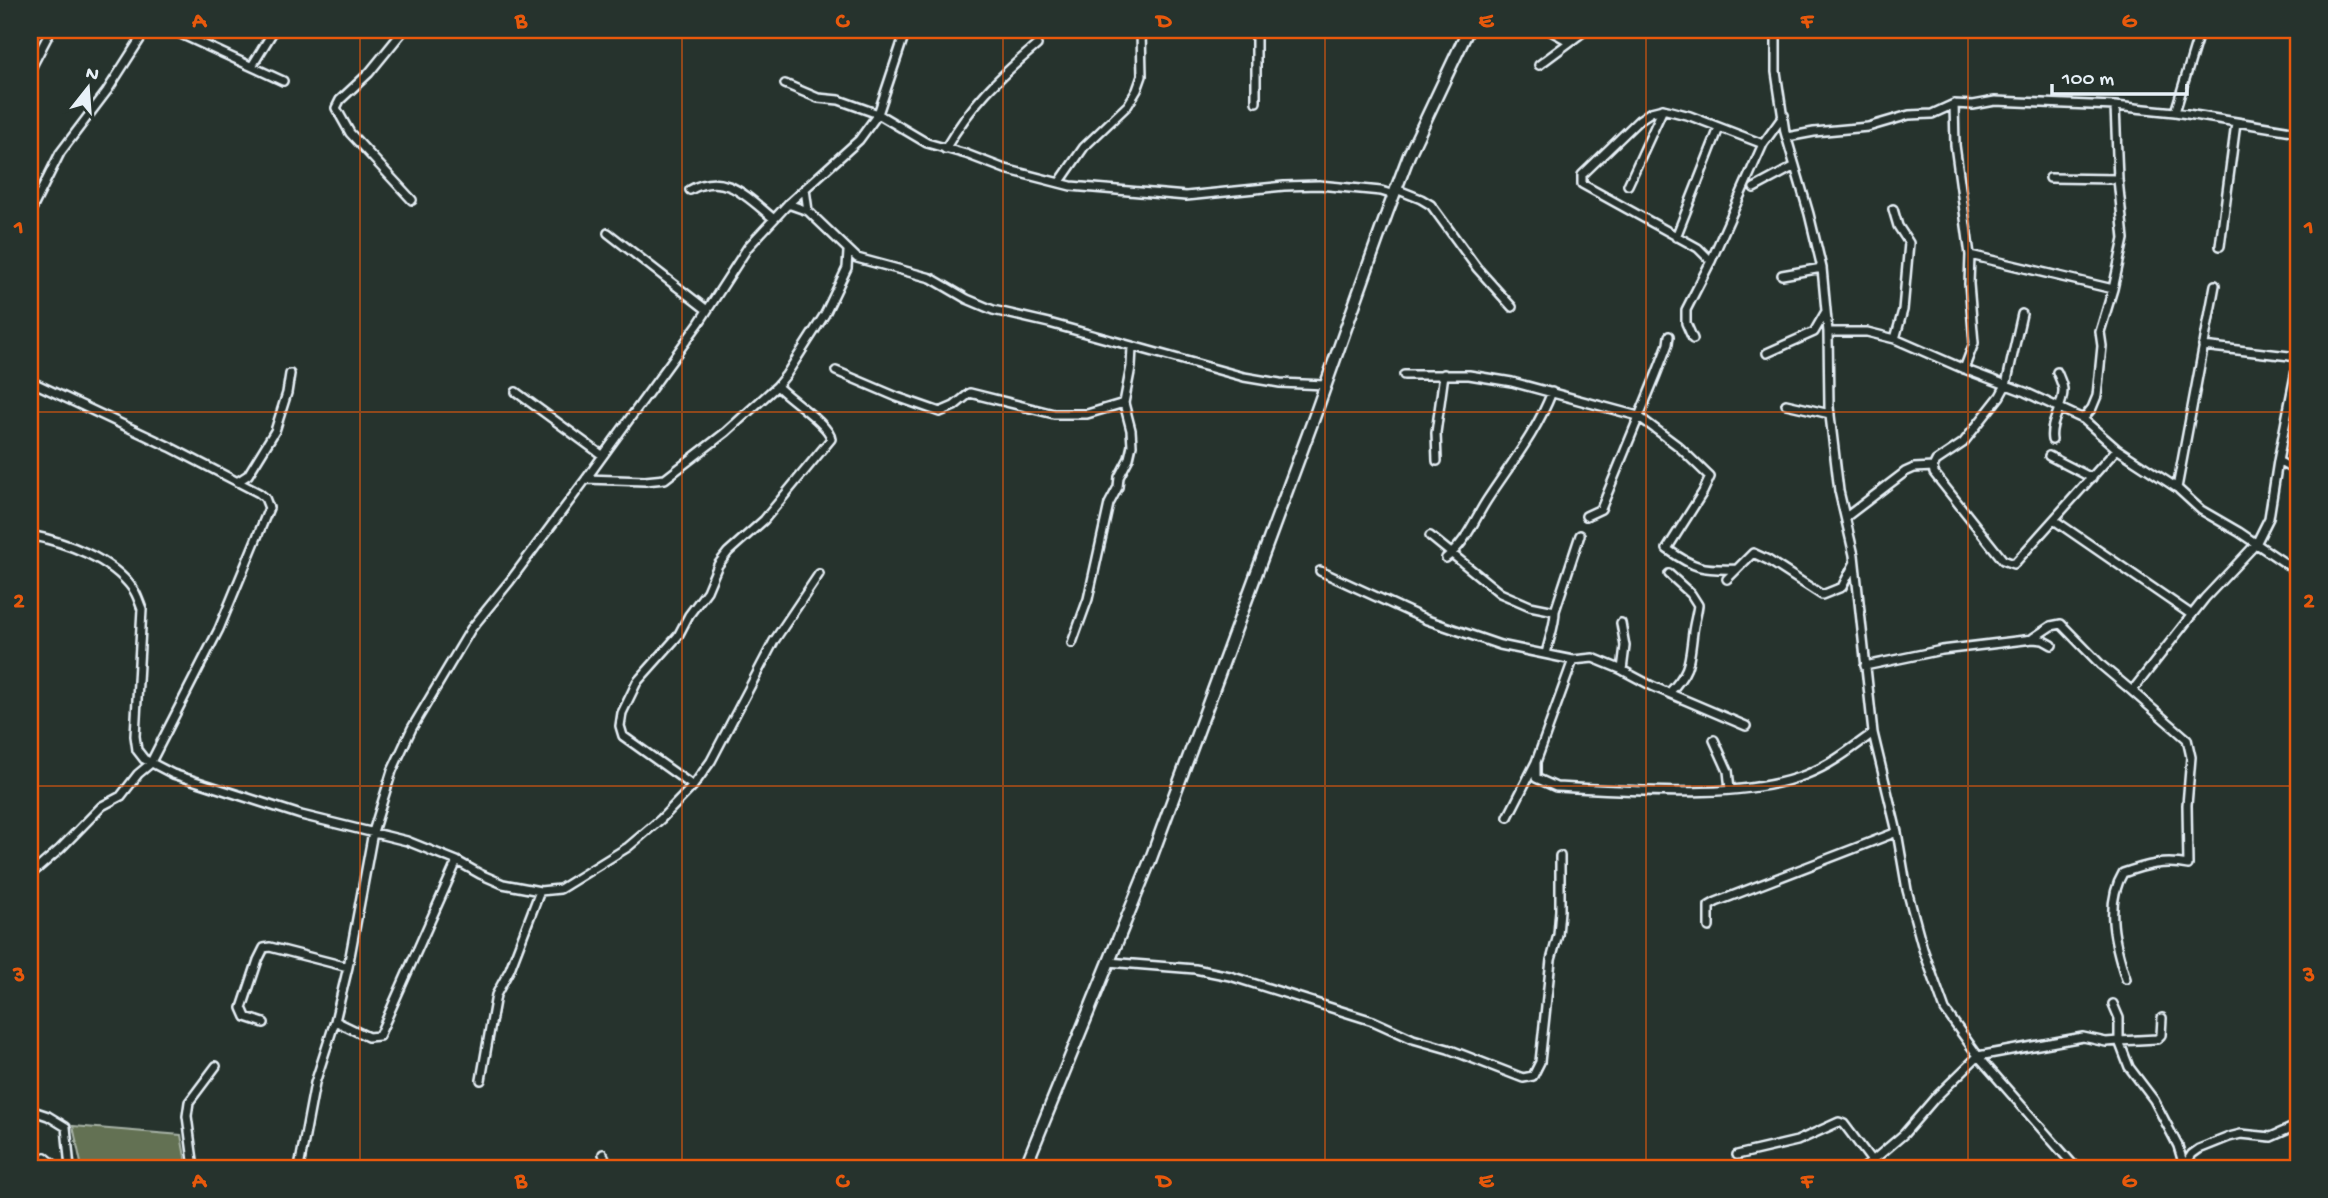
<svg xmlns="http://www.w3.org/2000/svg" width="2328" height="1198" font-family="'Gochi Hand',sans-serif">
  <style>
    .green { fill: #637152; stroke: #a6b1a5; stroke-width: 2 }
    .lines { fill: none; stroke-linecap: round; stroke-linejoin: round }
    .street-casing { stroke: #e8f1f8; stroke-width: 12 }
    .secondary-casing { stroke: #e8f1f8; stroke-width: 15 }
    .street { stroke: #26332d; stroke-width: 7 }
    .secondary { stroke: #26332d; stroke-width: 10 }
    .grid { fill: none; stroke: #e8590c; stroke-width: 2; stroke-opacity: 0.55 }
    .neatline { fill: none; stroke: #e8590c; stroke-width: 2.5 }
    .grid-label { font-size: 23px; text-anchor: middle; font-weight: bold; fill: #e8590c }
  </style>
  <rect width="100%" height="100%" fill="#26332d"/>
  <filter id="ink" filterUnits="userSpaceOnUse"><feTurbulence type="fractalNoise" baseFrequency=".0143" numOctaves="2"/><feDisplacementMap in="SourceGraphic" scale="14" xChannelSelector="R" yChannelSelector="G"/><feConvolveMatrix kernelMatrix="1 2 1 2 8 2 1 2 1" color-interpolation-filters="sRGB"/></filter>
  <g filter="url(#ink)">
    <path class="green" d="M73 1126 181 1135 187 1168H82Z"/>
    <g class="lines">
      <defs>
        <path id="street" d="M172 30 283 81
          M404 30 369 73 340 100 336 108 350 133 412 200
          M1549 30 1565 39 1572 40
          M1776 30V72L1785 132 1809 214 1822 268 1828 332 1829 407 1839 491 1854 555 1873 733 1897 832 1907 890 1923 949 1945 1010 1978 1056 2076 1168
          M1539 65 1586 30
          M252 66 274 30
          M30 70 51 30
          M785 84 818 98 839 100 878 114 927 143 966 154 1005 169 1071 186 1186 196 1284 186 1319 185 1381 191 1394 195
          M1256 102V30
          M1954 104 1973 105 1995 101 2115 106 2175 112 2298 132
          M2175 112 2200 30
          M1787 137 1814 132 1868 127 1909 115 1932 114 1954 104 1955 145 1970 255 1969 284 1974 343 1964 369 2025 392 2083 419 2117 449 2177 488 2201 510 2239 532 2298 572
          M945 149C972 103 997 79 1037 45
          M2050 178 2118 179
          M1059 183 1084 147 1128 105 1137 90 1142 76 1141 30
          M1628 185 1663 109
          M1754 188 1795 166
          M805 189 808 211
          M1396 189 1421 199 1431 205 1477 268 1512 307
          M690 190C725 170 748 198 774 219
          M788 204 808 211 857 258 931 278 967 299 993 310 1049 323 1244 377 1280 383 1325 385
          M1893 209 1898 226 1909 243 1903 310 1895 339
          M30 213 60 153 107 91 146 30
          M608 233 707 310
          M1676 237 1719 128
          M2220 246 2236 123
          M1970 255 2113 289
          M1711 261 1698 248 1582 184V175L1639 120 1651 112 1663 109 1690 116 1763 144
          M1782 275 1822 268
          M2022 314 2006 385 2000 396 1963 443 1936 461 1933 467 1934 473 2003 560 2014 564 2117 449
          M1828 332H1867L1895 339 1964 369
          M1693 339 1686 323V310L1711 261 1763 144 1784 115
          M2203 346 2298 357
          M1767 353 1814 332 1825 313
          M836 371 897 397 940 412 954 406 970 393 1054 414H1087L1124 403 1131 367 1132 347
          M1404 375H1469L1512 382 1638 416 1678 446 1710 477 1703 492 1667 549C1695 569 1703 570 1737 569
          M30 381 170 447 259 493 265 498 269 508 219 629 150 764 138 774 121 796 102 806 60 849 30 875
          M516 392 602 455
          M1786 404 1830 414
          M2083 419 2092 408 2097 396 2102 346 2100 332 2113 289 2124 239 2118 179 2115 106
          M2052 440C2049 422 2064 407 2063 389 2062 383 2059 377 2057 372
          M2049 456 2092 478
          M1437 461 1436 433 1444 374
          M2278 461 2298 360
          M586 479 645 481 665 479 726 432 777 386 786 375 825 314 847 268 848 252
          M237 482 248 475 275 431 287 393 290 374
          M2177 488 2215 285
          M1586 516 1601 509 1656 375 1668 344 1669 336
          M1846 517 1905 472 1914 468 1933 467
          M2054 520 2192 615
          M30 535C65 542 111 558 133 589 137 594 139 602 142 609L135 736 137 750 144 759 173 774 301 815 407 841 457 861 480 874 503 884 540 891 560 889 628 847 661 819 693 786 711 761 774 641 819 574
          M1430 536 1500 593 1530 606 1555 611C1555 626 1549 639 1546 654
          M1446 558C1466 543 1474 520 1487 500 1511 463 1535 435 1552 392
          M1320 571 1427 620 1500 645 1573 660 1593 658 1620 669 1652 686 1746 726
          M1727 579 1753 553 1768 560 1822 595 1842 587 1854 564
          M1555 611 1580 535
          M1621 623 1625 646 1622 670
          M2033 638 2051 626 2061 624 2101 665 2132 691
          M1072 643 1088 599 1109 504 1118 487 1119 477 1129 458 1132 445 1131 430 1124 403
          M1865 666 1942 650 2033 639 2043 640 2052 645
          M1669 693C1691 670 1689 662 1693 632 1694 623 1697 614 1698 605L1691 594 1669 574
          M1714 740 1728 771 1730 789
          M1536 762V778L1556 787C1630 790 1737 801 1805 775 1831 765 1851 749 1873 733
          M693 786 623 736 620 726 622 713 637 682 678 636 689 615 707 591 718 565 728 552 764 520 831 439C830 425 789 399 777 386
          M1508 817 1536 762 1573 660
          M1709 927V906L1716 902 1897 832
          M1108 962 1195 969 1230 976 1373 1021 1413 1039 1448 1049 1523 1078 1533 1076 1540 1062 1551 960 1558 935 1560 910V856
          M2126 979C2115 945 2104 905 2123 873 2146 865 2164 860 2188 865L2187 805 2191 757 2187 739 2132 691 2205 598 2256 544 2269 518 2278 461 2298 472
          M2162 1018 2161 1035 2157 1039 2119 1041 2129 1067 2154 1100 2178 1146 2184 1166
          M335 1021 368 1037 379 1036 457 861
          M264 1023 246 1017 242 1008 258 960 264 948 270 947 348 967
          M481 1080 496 995 510 969 540 891
          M30 1110 48 1116 66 1127 70 1168
          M603 1154 609 1168
          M1737 1155 1797 1141 1839 1122 1844 1124 1877 1168
          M45 1157 58 1168
          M194 1168 187 1116 189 1102 216 1066
          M299 1168 315 1083 335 1021 348 967 373 832 392 771 412 728 471 629 510 581 586 479 699 323 748 247 788 204 859 140 878 114 906 30
          M1864 1168 1904 1134 1935 1098 1978 1056 2083 1037 2106 1042 2119 1041V1018L2113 1004
          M2183 1168 2192 1154 2199 1149 2229 1137 2241 1134 2271 1137 2298 1125"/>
        <path id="secondary" d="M1025 1168 1150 861 1315 415 1387 213 1409 155 1468 30"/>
      </defs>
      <use href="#street" class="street-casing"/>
      <use href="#secondary" class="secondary-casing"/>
      <use href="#street" class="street"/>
      <use href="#secondary" class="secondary"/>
    </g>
  </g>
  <path class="grid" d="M360 30V1168M682 30V1168M1003 30V1168M1325 30V1168M1646 30V1168M1968 30V1168M30 412H2298M30 786H2298"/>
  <rect width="2328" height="1198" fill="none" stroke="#26332d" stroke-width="77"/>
  <g transform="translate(88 88) rotate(17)" stroke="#26332d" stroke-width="5" paint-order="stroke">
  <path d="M0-5L12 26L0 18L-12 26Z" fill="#e8f1f8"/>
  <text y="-10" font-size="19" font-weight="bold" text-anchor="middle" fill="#e8f1f8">N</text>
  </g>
  <path d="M2052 84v10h135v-10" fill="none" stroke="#e8f1f8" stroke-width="3.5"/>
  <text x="2062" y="84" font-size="21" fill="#e8f1f8" stroke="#26332d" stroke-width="5" paint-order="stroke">100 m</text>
  <rect x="38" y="38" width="2252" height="1122" class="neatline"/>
  <g class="grid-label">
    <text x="199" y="27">A</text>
    <text x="521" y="27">B</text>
    <text x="842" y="27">C</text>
    <text x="1164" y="27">D</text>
    <text x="1486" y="27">E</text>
    <text x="1807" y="27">F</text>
    <text x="2129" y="27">G</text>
    <text x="19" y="233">1</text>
    <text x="2309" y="233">1</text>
    <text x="19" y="607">2</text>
    <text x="2309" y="607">2</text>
    <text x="19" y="981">3</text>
    <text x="2309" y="981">3</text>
    <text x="199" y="1187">A</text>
    <text x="521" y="1187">B</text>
    <text x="842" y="1187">C</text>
    <text x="1164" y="1187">D</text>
    <text x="1486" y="1187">E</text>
    <text x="1807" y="1187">F</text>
    <text x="2129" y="1187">G</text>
  </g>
</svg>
